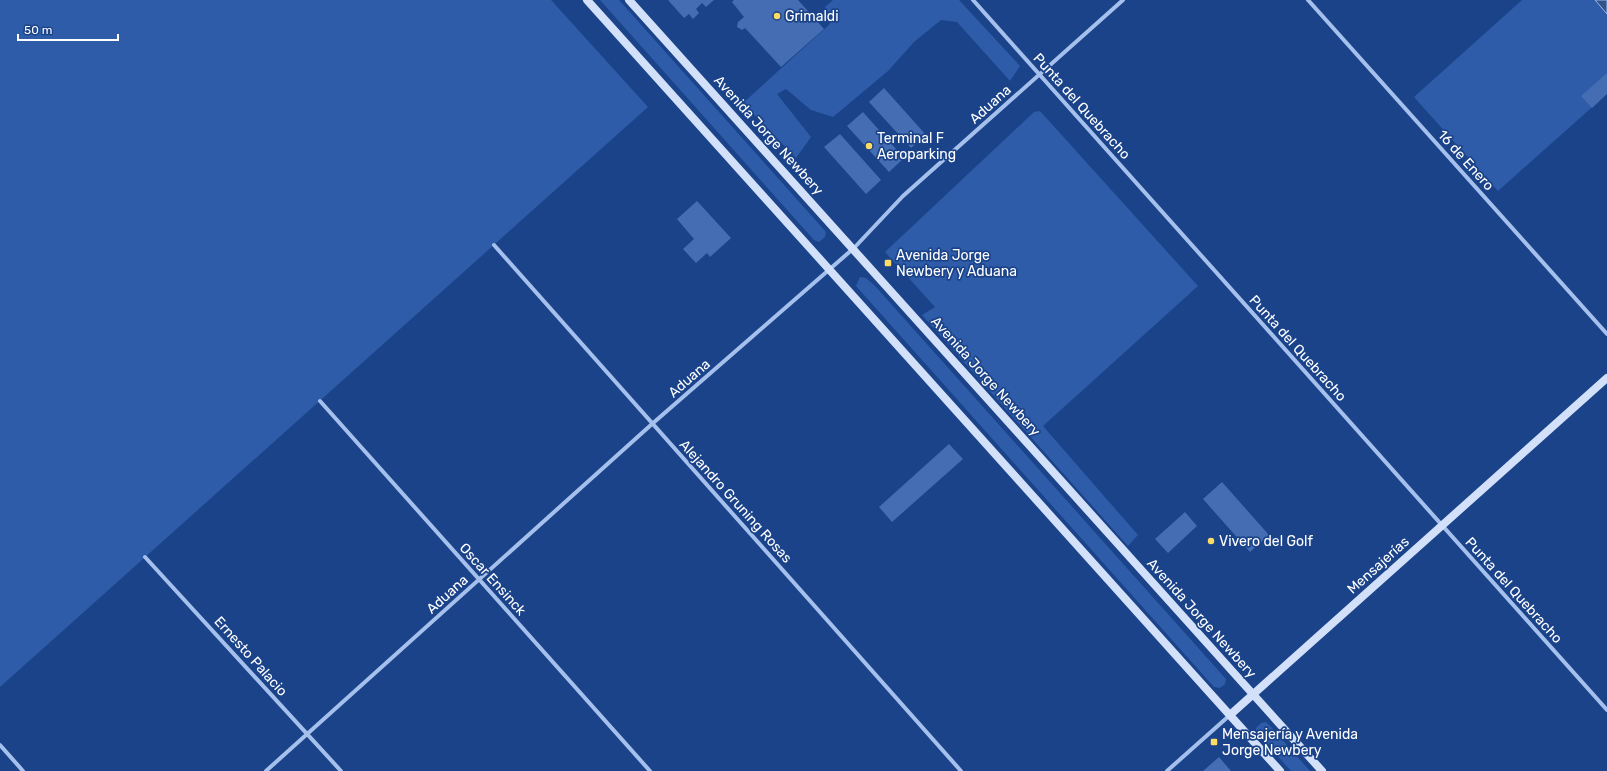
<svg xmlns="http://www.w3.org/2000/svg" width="1607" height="771" font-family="Rubik,sans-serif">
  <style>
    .green { fill: #2e5ca8 }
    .water { fill: #355387; stroke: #98baef }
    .building { fill: #446db3 }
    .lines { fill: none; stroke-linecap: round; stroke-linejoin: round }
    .street { stroke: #a5c0ed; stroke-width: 4 }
    .secondary { stroke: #d2e0f9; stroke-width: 8 }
    .poi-dot { fill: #fedc62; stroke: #1b438a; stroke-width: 1.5 }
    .labels { text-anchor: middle; stroke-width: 3.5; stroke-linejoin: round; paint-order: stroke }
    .poi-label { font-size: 14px; fill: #fff; stroke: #1b438a; text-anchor: start }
    .street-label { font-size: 14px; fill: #fff; stroke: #1b438a }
  </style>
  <rect width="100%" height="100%" fill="#1b438a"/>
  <path class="green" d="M0 0H551L648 107 0 687Z
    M600 0H619L826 232 825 237 819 242 814 240Z
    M833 0H959L1020 66 1010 81 957 22 941 20 914 42 888 71 833 117 811 110 786 89 777 94 811 137 796 158 743 103 830 24 825 7Z
    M1522 0H1607V94L1498 191 1414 97Z
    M1040 111 1198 286 1043 426 1138 535 1128 546 922 315 935 307 885 252 1034 112Z
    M860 277 866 278 875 286 1226 679 1225 684 1220 688 1214 687 856 286Z
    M1266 722 1271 727 1310 771H1291L1256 732V728L1261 723Z"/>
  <path class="water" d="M1595 0H1607V14Z"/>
  <path class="building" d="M668 0H714L706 7 702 3 696 9 699 13 693 19 689 14 684 18Z
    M734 0H798L824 29 781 67 745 28 742 30 737 27 738 22 744 17 732 2Z
    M1607 73V94L1592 108 1581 96Z
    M884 88 926 135 911 148 869 102Z
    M863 112 904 158 889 172 847 126Z
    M840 134 881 180 866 194 824 147Z
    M697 201 731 238 710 257 707 253 696 263 683 249 694 239 677 219Z
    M949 444 963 459 892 522 879 507Z
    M1222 482 1269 535 1250 552 1203 499Z
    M1185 512 1197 526 1168 553 1155 539Z
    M1219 757 1231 771H1203Z"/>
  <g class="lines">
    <path class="street" d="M973 0 1607 710
      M1308 0 1607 334
      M494 245 961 771
      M320 401 650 771
      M145 557 341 771
      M0 745 23 771
      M266 771 652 424 854 248 903 196 1123 0
      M1167 771 1230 715"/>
    <path class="secondary" d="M587 0 1280 771
      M629 0 1322 771
      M1230 715 1607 378"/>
  </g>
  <g class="poi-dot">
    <circle cx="777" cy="16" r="4"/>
    <circle cx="869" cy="146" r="4"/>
    <rect x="884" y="259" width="8" height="8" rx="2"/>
    <circle cx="1211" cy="541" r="4"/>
    <rect x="1210" y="738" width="8" height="8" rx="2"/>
  </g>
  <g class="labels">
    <g class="poi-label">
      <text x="785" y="21">Grimaldi</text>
      <text x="877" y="143">Terminal F<tspan x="877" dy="16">Aeroparking</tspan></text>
      <text x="896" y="260">Avenida Jorge<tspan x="896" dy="16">Newbery y Aduana</tspan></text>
      <text x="1219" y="546">Vivero del Golf</text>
      <text x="1222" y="739">Mensajería y Avenida<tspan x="1222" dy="16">Jorge Newbery</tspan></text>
    </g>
    <g class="street-label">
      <text transform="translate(990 104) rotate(-42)" y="5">Aduana</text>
      <text transform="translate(1082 106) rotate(48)" y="5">Punta del Quebracho</text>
      <text transform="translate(769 135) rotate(48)" y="5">Avenida Jorge Newbery</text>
      <text transform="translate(1466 160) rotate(48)" y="5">16 de Enero</text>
      <text transform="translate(1298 348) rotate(48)" y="5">Punta del Quebracho</text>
      <text transform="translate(986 376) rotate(48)" y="5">Avenida Jorge Newbery</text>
      <text transform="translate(689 378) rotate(-41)" y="5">Aduana</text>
      <text transform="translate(736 501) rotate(48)" y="5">Alejandro Gruning Rosas</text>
      <text transform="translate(1378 565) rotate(-42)" y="5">Mensajerías</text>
      <text transform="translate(493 579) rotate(48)" y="5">Oscar Ensinck</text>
      <text transform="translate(1514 590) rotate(48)" y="5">Punta del Quebracho</text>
      <text transform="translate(447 594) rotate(-42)" y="5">Aduana</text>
      <text transform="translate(1202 618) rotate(48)" y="5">Avenida Jorge Newbery</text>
      <text transform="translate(251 656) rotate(48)" y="5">Ernesto Palacio</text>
    </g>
  </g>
  <path d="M18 34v6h100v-6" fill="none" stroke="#ffffff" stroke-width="2"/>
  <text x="24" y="34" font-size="12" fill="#ffffff" stroke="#1b438a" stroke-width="3" paint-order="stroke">50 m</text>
</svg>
